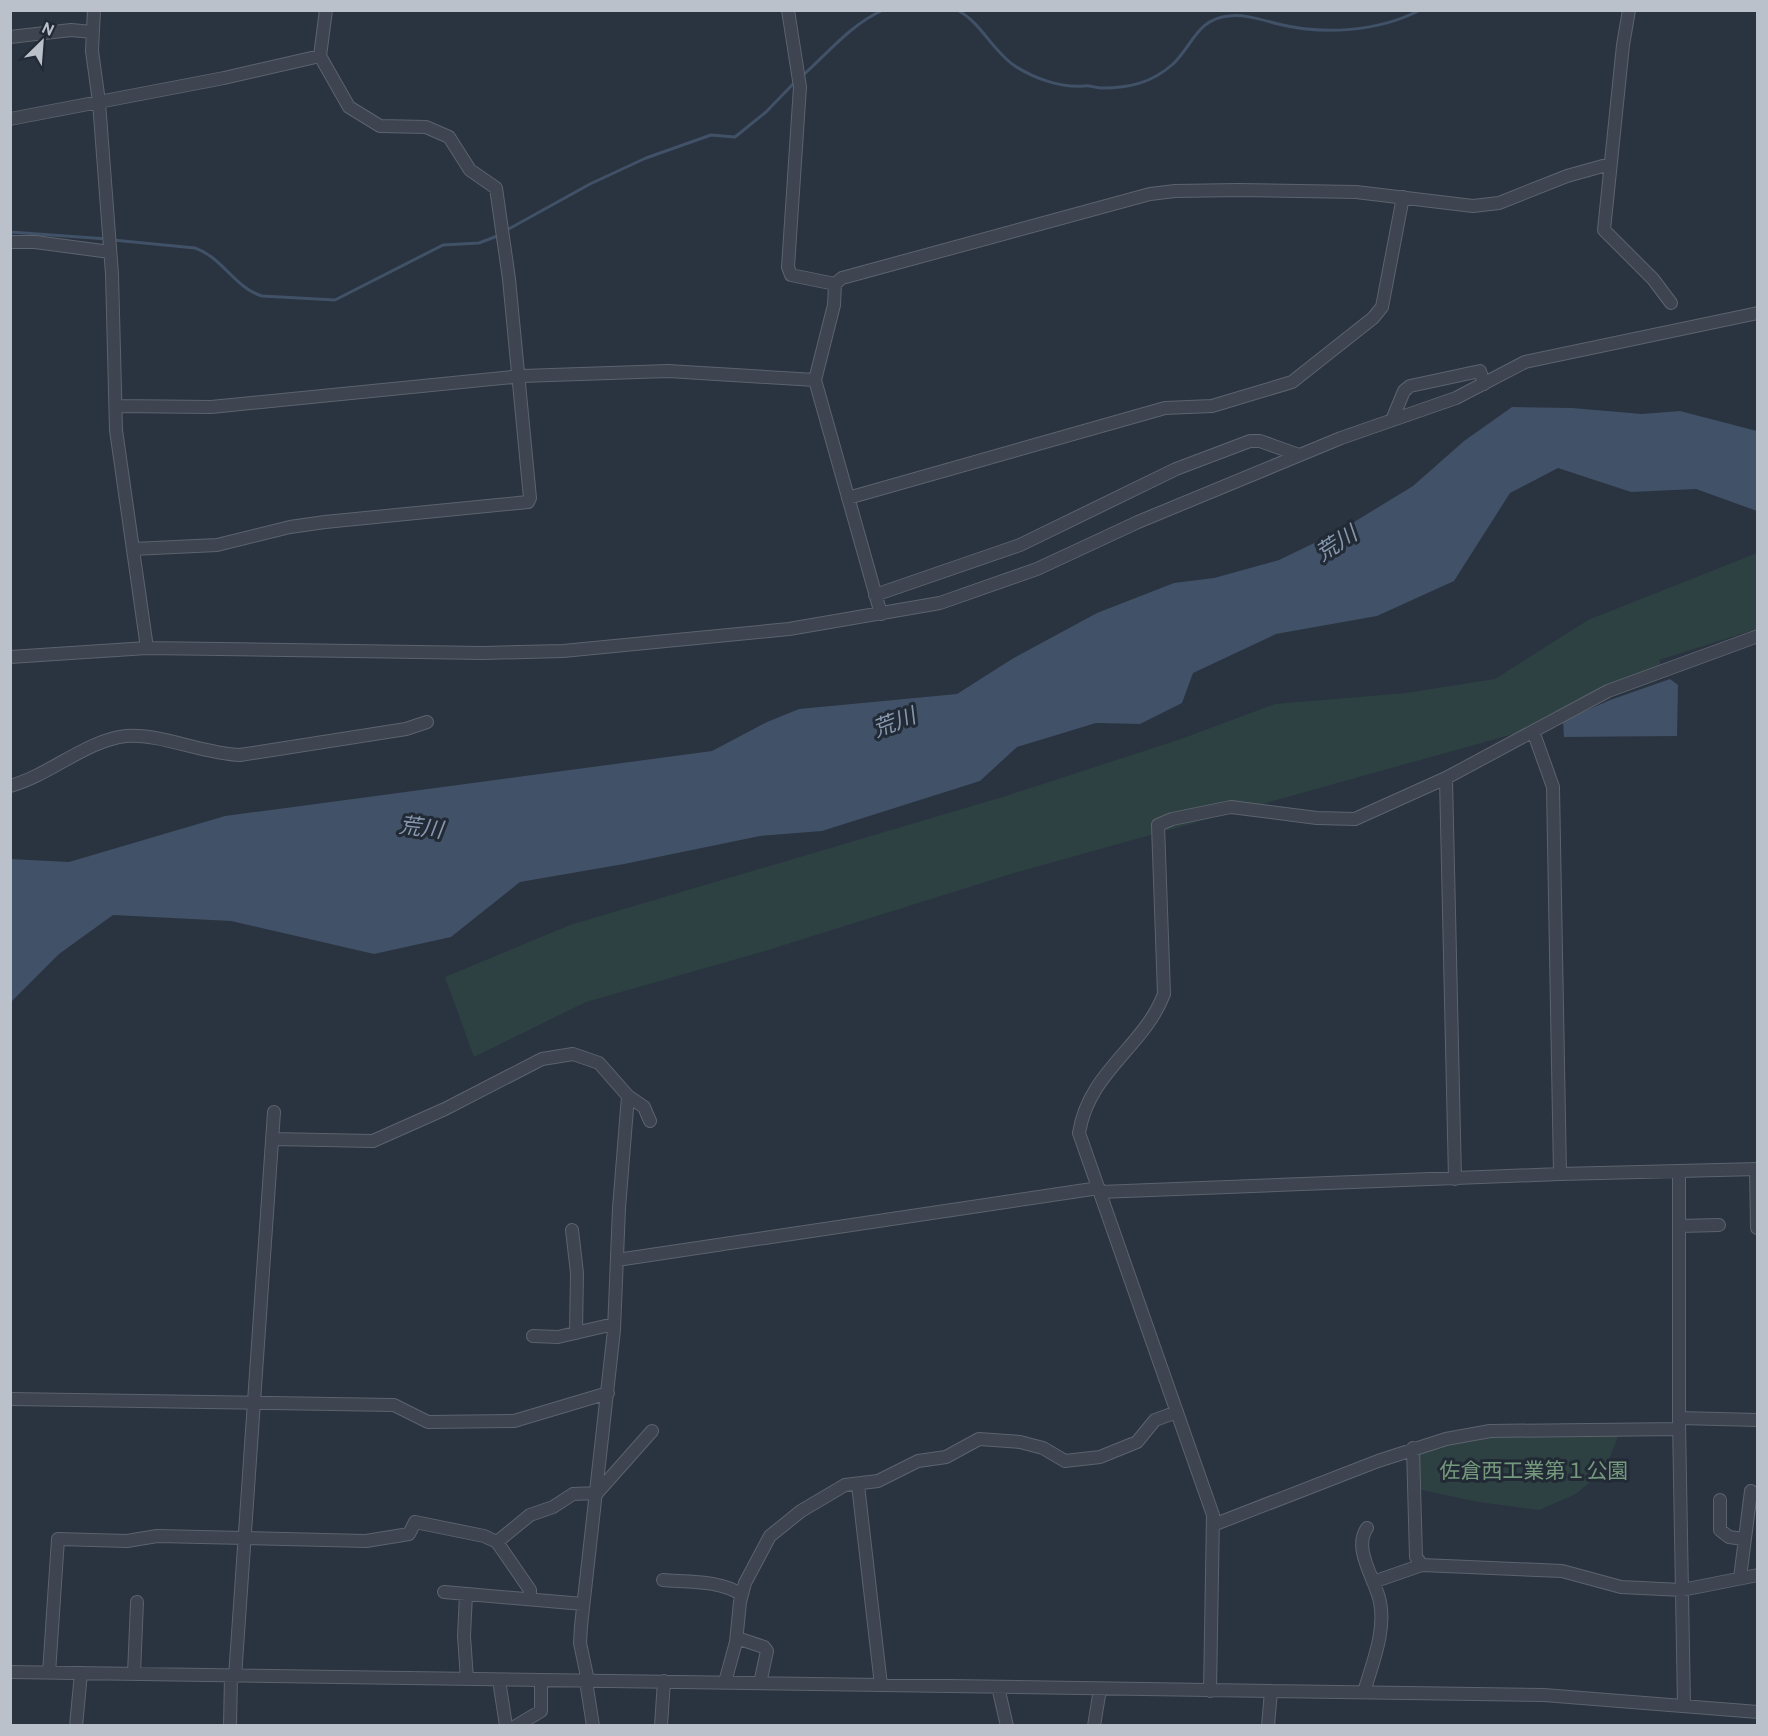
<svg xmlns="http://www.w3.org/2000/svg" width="1768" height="1736" font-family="Overpass,'Noto Sans JP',sans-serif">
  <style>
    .green { fill: #2d4142 }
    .water { fill: #415167 }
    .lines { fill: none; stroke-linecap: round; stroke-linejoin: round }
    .stream { stroke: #415167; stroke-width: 3 }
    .minor-casing { stroke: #5c636e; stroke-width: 14 }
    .minor { stroke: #3e4550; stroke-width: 12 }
    .labels { text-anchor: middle; stroke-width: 6; stroke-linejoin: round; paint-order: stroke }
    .park-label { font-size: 21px; fill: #75997d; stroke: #222a36 }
    .water-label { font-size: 22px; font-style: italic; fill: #8697ae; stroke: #222a36 }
  </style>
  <rect width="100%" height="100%" fill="#2a3340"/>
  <path class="green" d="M1757 553V629L1659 660 1661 665 1621 680 1517 733 1014 873 768 950 586 1002 474 1057 445 977 570 925 1006 796 1181 739 1275 704 1406 693 1495 679 1588 620Z
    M1493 1433 1617 1434 1618 1436 1605 1470 1576 1494 1539 1510 1478 1502 1417 1489 1416 1450Z"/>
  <path class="water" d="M1512 407 1572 408 1642 414 1680 411 1757 431V511L1696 489 1631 492 1558 468 1510 493 1454 581 1377 616 1276 634 1193 673 1182 703 1140 724 1096 723 1017 747 980 781 822 831 760 836 624 864 520 882 451 937 374 954 231 921 113 915 59 954 11 1002V859L69 862 225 816 712 751 767 722 799 709 957 694 1012 659 1097 613 1174 583 1214 578 1279 560 1341 530 1413 486 1464 441Z
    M1670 679 1678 685 1677 736 1564 737 1563 721 1610 700Z"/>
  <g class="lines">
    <path class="stream" d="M957 10C980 21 993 52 1015 66 1035 79 1062 88 1084 86 1089 85 1096 88 1102 88 1129 88 1152 83 1173 64 1192 46 1198 18 1229 16 1245 14 1262 20 1278 24 1323 35 1378 32 1420 10
      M801 77C828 53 850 25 883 10
      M505 231 590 184 646 158 711 135 735 137 766 112 794 83
      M10 232 107 239
      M113 240 195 248C222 257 235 288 262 296L335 300 443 245 479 243 500 235"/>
    <defs>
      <path id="minor" d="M94 10 92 51 99 102 112 274 116 430 147 648
        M788 10 800 87 788 267 791 275 835 284 834 305 815 380 881 614
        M1629 10 1623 45 1604 230 1653 279 1671 303
        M10 37 71 30 92 32
        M10 119 224 78 320 56
        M10 242H35L110 252
        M835 284 842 278 1150 194 1175 191 1239 190 1356 192 1473 206 1499 203 1567 176 1610 164
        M116 406 211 407 522 376 668 371 815 380
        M1392 420 1404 391 1410 386 1480 371 1484 384
        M848 498 1165 408 1212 406 1292 382 1373 318 1382 307 1403 197
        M133 549 217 545 290 527 325 522 518 503 528 502 530 498 509 279 496 188 470 170 449 137 426 127 380 126 349 107 320 56 326 10
        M875 595 1020 545 1176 469 1250 441H1260L1299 455
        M10 657 147 648 483 653 563 651 789 629 940 603 1037 569 1138 522 1341 438 1456 398 1525 362 1758 313
        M1533 731 1553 787 1560 1174
        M1446 778 1455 1179
        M10 786C50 775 87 740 126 736 159 733 204 754 240 755L406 729 427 722
        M272 1139 373 1141 445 1109 542 1059 573 1054 599 1063 628 1096 644 1107 650 1121
        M1756 1169 1757 1228
        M1679 1172V1422L1684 1705
        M1100 1192 1560 1174 1758 1169
        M1679 1226 1719 1225
        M572 1230 577 1273 576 1333
        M617 1260 1099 1188
        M533 1336 558 1337 614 1324
        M10 1399 394 1405 428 1422 514 1421 608 1393
        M1679 1418 1758 1420
        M1413 1448 1416 1557 1422 1565 1562 1571 1621 1587 1682 1590 1758 1575
        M858 1485 881 1685
        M1720 1500V1530L1729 1537 1744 1539
        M1213 1525 1378 1461 1446 1439 1490 1431 1679 1429
        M497 1542 530 1515 553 1507 573 1494 597 1493 652 1431
        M1740 1578 1751 1491
        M663 1580C688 1582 721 1580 742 1595
        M1373 1582 1422 1565
        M444 1592 583 1604
        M466 1594 464 1636 467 1679
        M737 1638 764 1647 767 1651 760 1683
        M10 1672 1544 1695 1758 1712
        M49 1673 58 1539 127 1541 157 1536 366 1541 409 1534 415 1522 484 1536 497 1542 530 1590V1599
        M134 1674 137 1602
        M235 1677 274 1112
        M499 1680 506 1726
        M586 1681 593 1726
        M588 1681 580 1643 581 1626 614 1330 619 1208 628 1096
        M725 1682 736 1642 740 1602 745 1583 770 1536 801 1511 845 1485 878 1481 918 1461 946 1457 979 1439 1020 1442 1043 1448 1065 1461 1100 1457 1137 1442 1155 1420 1177 1412
        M998 1687 1007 1726
        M1210 1691 1213 1515 1079 1133C1089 1071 1144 1047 1164 994L1158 825 1172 819 1231 807 1317 818 1355 819 1446 778 1608 691 1758 636
        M1364 1692C1372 1664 1386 1632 1380 1602 1376 1580 1352 1549 1367 1528
        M76 1726 81 1673
        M230 1726 231 1676
        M516 1726 541 1711V1680
        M661 1726 664 1681
        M1094 1726 1100 1689
        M1268 1726 1271 1691"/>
    </defs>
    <use href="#minor" class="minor-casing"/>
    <use href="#minor" class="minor"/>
  </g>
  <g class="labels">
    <g class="park-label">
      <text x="1534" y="1478">佐倉西工業第１公園</text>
    </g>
    <g class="water-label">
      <text transform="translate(1336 543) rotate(-33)" y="8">荒川</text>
      <text transform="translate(894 722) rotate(-21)" y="8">荒川</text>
      <text transform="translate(421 827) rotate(7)" y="8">荒川</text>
    </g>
  </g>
  <rect width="1768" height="1736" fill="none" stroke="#bbc1ca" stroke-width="24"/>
  <g transform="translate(42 42) rotate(25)" stroke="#222a36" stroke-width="4.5" paint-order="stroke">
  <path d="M0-4.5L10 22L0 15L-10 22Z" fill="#bbc1ca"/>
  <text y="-9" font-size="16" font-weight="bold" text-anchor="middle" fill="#bbc1ca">N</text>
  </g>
</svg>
